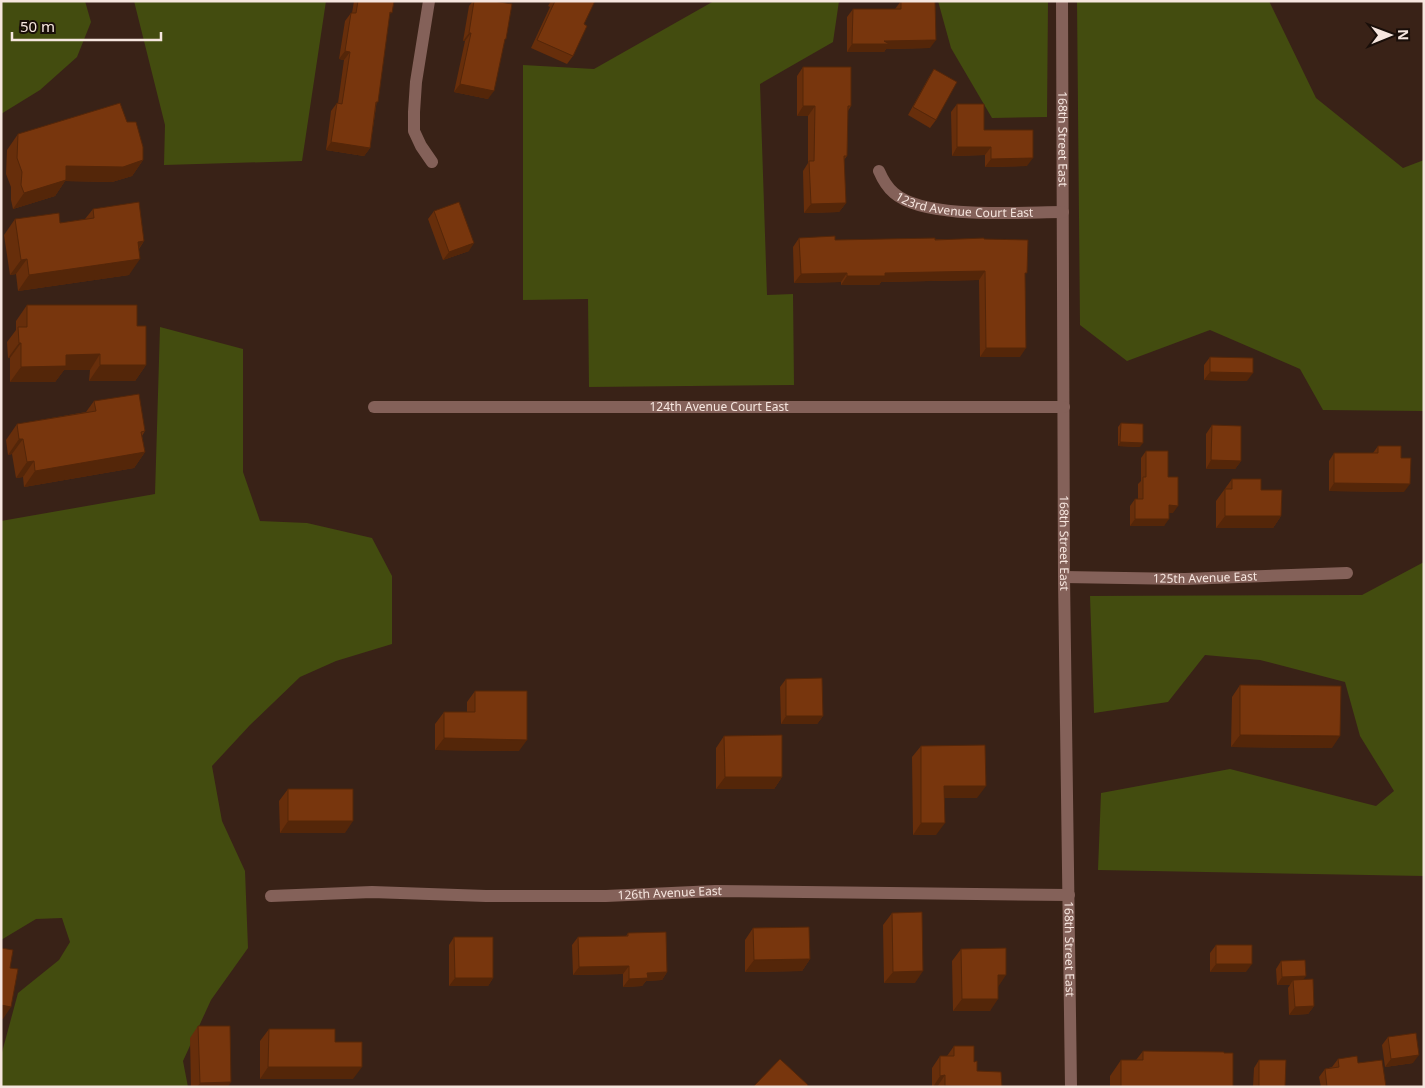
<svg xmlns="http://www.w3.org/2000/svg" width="1425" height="1088" font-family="'Noto Sans',sans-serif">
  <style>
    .green { fill: #434c0f }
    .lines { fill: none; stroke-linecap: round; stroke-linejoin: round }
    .minor { stroke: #846159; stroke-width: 12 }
    .wall { fill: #672e0b }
    .shaded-wall { fill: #542609 }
    .building { fill: #78360d; stroke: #542609 }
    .labels { text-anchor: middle; stroke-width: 4; stroke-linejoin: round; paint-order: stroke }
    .street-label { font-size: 12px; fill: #f6e6df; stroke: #190e09 }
  </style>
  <rect width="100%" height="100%" fill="#392217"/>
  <path class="green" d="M1 1H85L91 22 77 57 40 90 1 114Z
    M134 1H326L302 161 164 165 165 125Z
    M714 1H839L833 42 760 84 767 295 793 294 794 385 589 387 588 299 523 300V65L594 69Z
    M938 1H1048L1047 117 992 118 951 48Z
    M1077 1H1269L1316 98 1403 168 1424 160V411L1323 410 1300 369 1210 330 1127 361 1080 325Z
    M160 327 243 349V472L260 521 307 523 372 538 392 576V644L336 661 300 677 250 725 212 766 222 821 245 871 248 948 211 1000 183 1061 188 1087H1V1056L18 993 59 960 70 942 62 918 36 919 1 940V521L155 494Z
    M1424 562V876L1098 870 1101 793 1230 769 1376 806 1394 791 1360 736 1345 682 1260 660 1205 655 1168 702 1094 713 1090 596 1362 595Z"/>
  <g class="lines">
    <g class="minor">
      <path d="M429 1 416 82 414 112V131L421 146 432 162"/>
      <path id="s1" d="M1062 1 1064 577 1071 1087"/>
      <path id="s2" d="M879 171C882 178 888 188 894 193 925 220 1022 212 1063 212"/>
      <path id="s3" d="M374 407H1064"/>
      <path id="s4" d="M1064 577 1185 579 1347 573"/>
      <path id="s5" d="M271 896 372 892 486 896H606L715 891 1069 895"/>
    </g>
  </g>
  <path class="wall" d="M354 1H394L389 18 370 148 364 156 326 150 331 111 337 103H338L344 60 339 59 345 21 351 13H352Z
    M473 1H494L504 42 488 99 454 92 465 41H463L469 6Z
    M551 1H595L584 24 573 56 567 64 531 48 550 7 548 6Z
    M901 1 930 48 886 49 884 52H847V17L853 9H895Z
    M803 67 851 106 848 111 847 156 844 160 846 203 839 212 804 213 803 171 808 163V116H797V76Z
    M934 69 936 120 930 128 908 115 929 77Z
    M957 104 984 130 1027 166 985 167V155L952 156 951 112Z
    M127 122 143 160 132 176 112 182 65 181 55 196 13 209 11 200V187L6 174 7 150 18 134Z
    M93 209 144 241 139 249 129 275 18 291 16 274 10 275 4 235 15 219 60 223 85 219Z
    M434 211 469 251 443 260 428 219Z
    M799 238 835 240 984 239 1025 276 1020 357H980L979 280 881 282 879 285H841V282L794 283 793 247Z
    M27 305 137 326 146 365 135 381H89L90 370H64L55 382H10V358H8L7 342 16 330V321Z
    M1210 357 1247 381 1204 380V365Z
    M94 401 145 431 142 436 145 452 134 468 24 487 23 477 16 478 12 454 8 455 6 440 17 424 86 412Z
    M1121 423 1140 447 1118 446V427Z
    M1212 425 1241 461 1235 469H1206V434Z
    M1378 446 1401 458 1404 492 1329 491V461L1334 453H1373Z
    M1146 451 1168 477 1173 513H1169L1164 526H1130V506L1135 499H1138V484L1141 481V458Z
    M1232 479 1261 490 1281 516 1273 528H1216V501Z
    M786 679 823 716 817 724H781L780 687Z
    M1240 685 1332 748 1231 747 1232 697Z
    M475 691 519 751 435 750V724L444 712H467V702Z
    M724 736 782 777 774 789H716V748Z
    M921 746 977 798H944L936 835H913L912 757Z
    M288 789 345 833H280L279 801Z
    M892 913 915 983H884L883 925Z
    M753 928 810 959 802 971 745 972V940Z
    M628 933 667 972 662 980 646 981 642 986 623 987V974L573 975 572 945 578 937 626 936Z
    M454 937 493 978 488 986H449V945Z
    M1216 945 1246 972H1210V953Z
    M961 949 998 987 990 1011H953L952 961Z
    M1281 961 1304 980 1314 1006 1308 1014 1289 1015 1288 988 1290 985H1277L1276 969Z
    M198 1026 228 1087H191L190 1038Z
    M269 1029 335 1042 353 1079H260V1041Z
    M1388 1037 1413 1063 1385 1067 1382 1045Z
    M954 1046 974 1062 977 1071 1002 1087H932V1068L940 1056H947Z
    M1143 1051 1233 1087H1110V1076L1121 1060H1136Z
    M1338 1059 1358 1063 1386 1087H1321L1319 1077 1325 1069 1332 1067Z
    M1259 1060 1285 1087H1253L1254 1068Z"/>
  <path class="shaded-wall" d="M469 33H471L465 41H463Z
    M936 40 930 48 886 49 884 52H847L852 44 884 41Z
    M345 51 350 52 344 60 339 59Z
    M460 84 494 91 488 99 454 92Z
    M803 106H815L808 116H797Z
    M331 142 370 148 364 156 326 150Z
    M957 147H991L985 155 952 156Z
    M1033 158 1027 166 985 167 991 159Z
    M143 160 132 176 112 182 65 181 55 196 13 209 24 193 66 166Z
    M846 203 839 212 804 213 811 204Z
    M144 241 133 256 138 242Z
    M474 243 469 251 443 260 449 252Z
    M27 259 16 274 10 275 21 260Z
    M140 259 129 275 18 291 29 275Z
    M985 271 979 280 881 282 879 285H841L847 276 885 273Z
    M847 273 841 282 794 283 801 274Z
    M19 343H21L10 358H8Z
    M986 348H1026L1020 357H980Z
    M100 354 90 370H64L55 382H10L21 367 66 355Z
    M100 365H146L135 381H89Z
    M1210 372 1253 373 1247 381 1204 380Z
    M19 439H23L12 454 8 455Z
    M1120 442 1143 443 1140 447 1118 446Z
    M145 452 134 468 24 487 35 471Z
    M1211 460 1241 461 1235 469H1206Z
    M34 461 23 477 16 478 27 462Z
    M1334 483 1410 484 1404 492 1329 491Z
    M1169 505 1178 506 1173 513H1164Z
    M1225 516H1281L1273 528H1216Z
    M1135 519H1169L1164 526H1130Z
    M786 716H823L817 724H781Z
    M1240 735 1340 736 1332 748 1231 747Z
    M444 738 527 740 519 751 435 750Z
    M725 777H782L774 789H716Z
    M944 786H986L977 798H936Z
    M288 821H353L345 833H280Z
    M921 823H945L936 835H913Z
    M810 959 802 971 745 972 754 960Z
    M1216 964H1252L1246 972H1210Z
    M629 966 623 974 573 975 579 967Z
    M923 971 915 983H884L893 972Z
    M667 972 662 980 646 981 642 986 623 987 629 979 647 973Z
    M998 975H1006L998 987Z
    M1306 976 1300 984 1293 980 1290 985H1277L1282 977Z
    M455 978H493L488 986H449Z
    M962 999H998L990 1011H953Z
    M1 1005 11 1007 3 1019H1Z
    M1314 1006 1308 1014 1289 1015 1295 1007Z
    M1419 1055 1413 1063 1385 1067 1391 1059Z
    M268 1067H362L353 1079H260Z
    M945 1075 937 1087H933L940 1076Z
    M231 1082 228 1087H197L200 1083Z"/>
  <path class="building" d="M358 1H394L392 13 390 12 378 102H376L370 148 331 142 337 103 342 104 350 52 345 51 351 13H356Z
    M474 1H494L512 4 506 39H505L494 91 460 84 471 33H469Z
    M555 1H595L584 24 587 26 573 56 537 40Z
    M901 1H935L936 40 884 41 889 44H852L853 9H901Z
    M803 67H851V106H848L847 156H844L846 203 811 204 809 161H814L815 106H803Z
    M934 69 957 82 936 120 913 107Z
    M120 103 127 122H136L143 147V160L123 167 66 166V180L24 193 21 185 22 172 17 158 18 134Z
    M957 104H984V130H1033V158L991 159V147H957Z
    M139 202 144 241 138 242 140 259 29 275 27 259 21 260 15 219 59 213 60 223 94 218 93 209Z
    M459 202 474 243 449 252 434 211Z
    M835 236V240L935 238V240L984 238V239L1028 240 1027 273H1025L1026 348H986L985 271 885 273V276H847V273L801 274 799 238Z
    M27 305H137V326H146V365H100V354L66 355V366L21 367V343H19L18 327H27Z
    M1210 357 1253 358V373L1210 372Z
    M139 394 145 431 141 432 145 452 35 471 34 461 27 462 23 439H19L17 424 96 411 94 401Z
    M1121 423 1143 424V443L1120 442Z
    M1212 425 1241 426V461L1211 460Z
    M1378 446H1401V458H1411L1410 484 1334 483V453H1378Z
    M1146 451H1168V477H1178V506L1169 505V519H1135V499H1143V477H1146Z
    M1232 479H1261V490H1282L1281 516H1225V489H1232Z
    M822 678 823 716H786V679Z
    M1240 685 1341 686 1340 736 1240 735Z
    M475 691H527V740L444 738V712H475Z
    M782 735V777H725L724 736Z
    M985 745 986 786H944L945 823H921V746Z
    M288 789H353V821H288Z
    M922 912 923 971 893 972 892 913Z
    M809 927 810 959 754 960 753 928Z
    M666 932 667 972 647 973 648 978 629 979V966L579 967 578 937 628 936V933Z
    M454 937H493V978H455Z
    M1216 945H1252V964H1216Z
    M1 948 13 950 10 968 18 969 11 1007 1 1005Z
    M1006 948V975H998V999H962L961 949Z
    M1305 960 1306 976 1282 977 1281 961Z
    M1313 979 1314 1006 1295 1007 1293 980Z
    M198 1026H230L231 1082 200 1083Z
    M269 1029H335V1042H362V1067H268Z
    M1416 1033 1419 1055 1391 1059 1388 1037Z
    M954 1046H974V1062L977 1061V1071L1001 1072 1002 1087 945 1086V1075L940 1076V1056H954Z
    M1143 1051 1224 1052V1053H1233V1087H1121V1060H1143Z
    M1357 1056 1358 1063 1382 1060 1386 1087H1327L1325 1069 1339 1067 1338 1059Z
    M780 1059 808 1085 807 1087H756L754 1086Z
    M1259 1060H1286L1285 1087H1259Z"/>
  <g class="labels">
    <g class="street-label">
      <text dy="4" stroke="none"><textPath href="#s1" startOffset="138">168th Street East</textPath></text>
      <text dy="4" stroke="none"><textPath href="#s2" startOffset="100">123rd Avenue Court East</textPath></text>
      <text dy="4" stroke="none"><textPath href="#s3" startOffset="345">124th Avenue Court East</textPath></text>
      <text dy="4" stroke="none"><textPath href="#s1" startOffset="542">168th Street East</textPath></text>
      <text dy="4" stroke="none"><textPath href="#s4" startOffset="141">125th Avenue East</textPath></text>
      <text dy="4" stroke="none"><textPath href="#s5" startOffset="399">126th Avenue East</textPath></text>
      <text dy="4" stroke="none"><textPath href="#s1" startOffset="948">168th Street East</textPath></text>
    </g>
  </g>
  <rect width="1425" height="1088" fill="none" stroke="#f6e6df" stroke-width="5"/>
  <g transform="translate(1390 35) rotate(89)" stroke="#190e09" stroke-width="4" paint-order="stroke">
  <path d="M0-4L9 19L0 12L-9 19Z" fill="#f6e6df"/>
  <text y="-8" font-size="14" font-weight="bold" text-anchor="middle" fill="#f6e6df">N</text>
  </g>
  <path d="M12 32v8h149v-8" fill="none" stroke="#f6e6df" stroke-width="2.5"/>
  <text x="20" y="32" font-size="15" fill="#f6e6df" stroke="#190e09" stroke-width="4" paint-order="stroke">50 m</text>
</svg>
